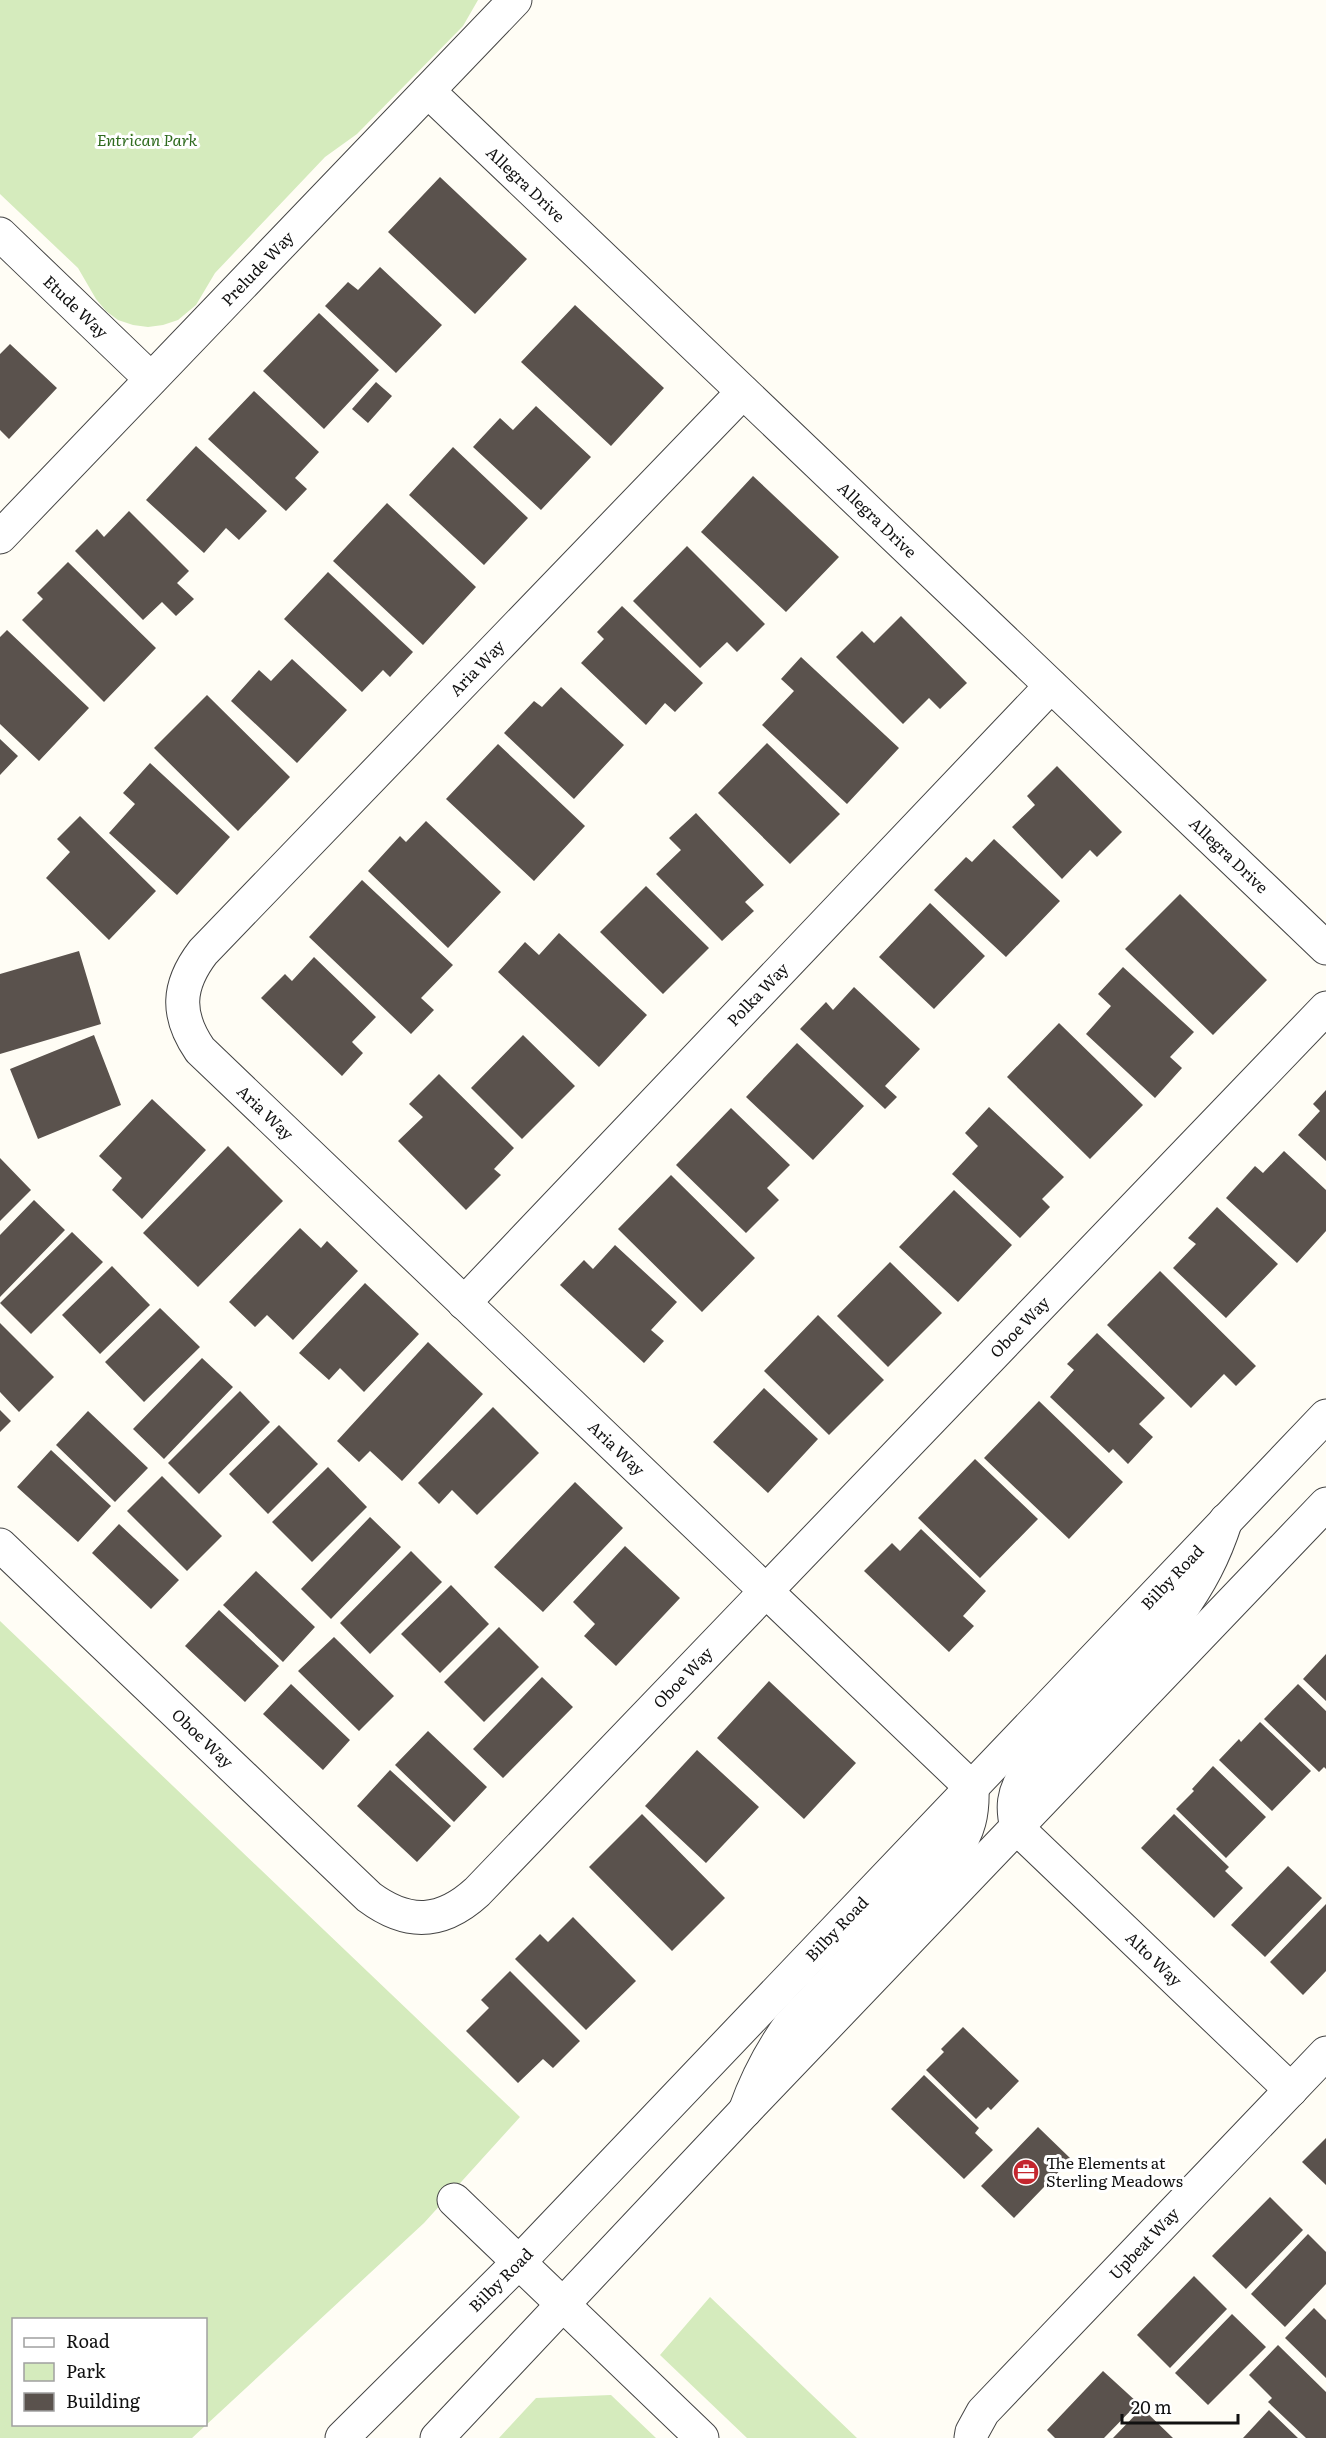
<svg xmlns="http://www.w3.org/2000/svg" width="1326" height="2438" font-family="Literata,serif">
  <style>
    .green { fill: #d5ebbd; fill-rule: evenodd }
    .building { fill: #5a524d }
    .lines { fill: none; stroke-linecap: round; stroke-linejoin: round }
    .minor-casing { stroke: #444; stroke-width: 35 }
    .tertiary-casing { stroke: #444; stroke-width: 35 }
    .minor { stroke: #fff; stroke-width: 33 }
    .tertiary { stroke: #fff; stroke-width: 33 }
    .labels { text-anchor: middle; stroke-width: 6; stroke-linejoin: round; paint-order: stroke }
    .park-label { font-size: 16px; font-style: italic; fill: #2f6b1f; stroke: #fff }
    .street-label { font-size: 16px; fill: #111; stroke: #fff }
    .poi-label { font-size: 16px; fill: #111; stroke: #fff; text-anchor: start }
  </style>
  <rect width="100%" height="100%" fill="#fffdf5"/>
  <path class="green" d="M0 0H478L463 26 357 134 325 157 215 273 196 305 178 320 163 325 148 327 133 325 118 320 106 311 96 299 78 268 0 194Z
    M0 1621 520 2117 424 2223 192 2438H0ZM14 2320H206V2424H14Z
    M710 2297 857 2438H747L660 2355Z
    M611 2395 656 2438H499L536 2398Z"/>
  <path class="building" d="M440 177 527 259 475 314 388 232Z
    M380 267 442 325 396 373 325 306 348 282 358 290Z
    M575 305 664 388 611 446 521 362Z
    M319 313 379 370 324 429 263 371Z
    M10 344 57 388 9 439 0 430V354Z
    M376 382 392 396 368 423 352 409Z
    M254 391 319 452 295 478 307 489 286 511 208 439Z
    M536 406 591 457 541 510 473 447 500 418 513 430Z
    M196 446 267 511 239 540 226 528 204 553 146 500Z
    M453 447 528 518 484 565 409 495Z
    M753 476 839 557 786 612 701 532Z
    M387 503 476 587 423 645 333 561Z
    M129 511 189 571 177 583 194 599 176 616 162 602 143 620 75 551 97 529 104 537Z
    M687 546 765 624 737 652 727 642 700 668 633 601Z
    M68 562 156 648 104 702 22 620 43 599 37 593Z
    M328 572 413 652 390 677 383 670 362 692 284 619Z
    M622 606 703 683 675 712 665 703 646 725 581 663 604 639 597 632Z
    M901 616 967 683 940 709 929 698 903 724 836 657 862 631 874 643Z
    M7 630 89 708 39 761 0 724V637Z
    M801 657 899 748 847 804 762 725 794 691 781 679Z
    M292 659 347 710 297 763 231 701 259 670 271 681Z
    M561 687 624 745 574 799 504 733 534 701 542 707Z
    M207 695 290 777 238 831 154 748Z
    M0 739 18 756 0 775Z
    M767 743 840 814 790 864 718 793Z
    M498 744 585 826 534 881 446 799Z
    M150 763 230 837 177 895 109 833 135 804 123 793Z
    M1057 766 1122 832 1097 857 1090 850 1062 879 1012 827 1035 805 1027 796Z
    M696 813 764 885 745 902 754 911 722 941 656 874 681 850 669 838Z
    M80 816 156 891 109 940 46 878 70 852 57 839Z
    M426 821 501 892 448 948 368 871 400 836 406 842Z
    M994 839 1060 901 1006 957 934 890 966 857 972 862Z
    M362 880 453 965 421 998 434 1010 411 1034 309 937Z
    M646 886 709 948 663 994 600 932Z
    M1180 894 1267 980 1213 1035 1125 949Z
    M930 903 985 956 934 1009 879 957Z
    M559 933 647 1015 599 1067 498 972 525 942 539 955Z
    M79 951 101 1024 0 1054V974Z
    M314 957 376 1017 352 1042 363 1053 342 1076 261 998 285 974 292 981Z
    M1123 967 1194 1032 1170 1057 1182 1068 1155 1098 1086 1034 1111 1006 1098 994Z
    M854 987 920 1049 885 1086 897 1097 885 1109 800 1029 826 1002 833 1010Z
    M1059 1023 1143 1105 1090 1159 1007 1077Z
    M94 1035 121 1105 38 1139 10 1069Z
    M523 1035 575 1086 522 1139 471 1088Z
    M797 1043 864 1106 813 1160 746 1097Z
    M439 1074 514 1148 494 1169 501 1175 466 1210 398 1141 423 1117 409 1104Z
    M1326 1090V1161L1298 1135 1320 1111 1313 1104Z
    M152 1099 206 1150 142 1219 112 1190 122 1178 99 1156Z
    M989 1107 1064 1177 1042 1199 1050 1207 1020 1238 952 1174 978 1146 965 1133Z
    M731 1108 790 1165 767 1188 779 1200 746 1233 676 1165Z
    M228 1146 283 1201 198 1287 143 1233Z
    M1284 1151 1326 1190V1231L1297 1263 1226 1198 1255 1166 1263 1173Z
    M0 1158 31 1190 0 1221Z
    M671 1175 755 1258 702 1312 618 1229Z
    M954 1190 1012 1245 958 1302 899 1247Z
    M34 1200 65 1230 0 1297V1235Z
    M1217 1207 1278 1264 1226 1318 1173 1268 1196 1244 1188 1238Z
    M300 1228 321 1248 327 1241 358 1271 293 1340 267 1315 255 1327 229 1302Z
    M72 1232 103 1262 31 1334 0 1303Z
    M615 1245 677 1302 651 1330 664 1341 644 1363 560 1285 584 1260 593 1269Z
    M890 1262 942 1313 888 1367 837 1316Z
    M112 1266 150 1305 100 1354 62 1315Z
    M1160 1271 1256 1366 1236 1386 1224 1374 1191 1408 1107 1325Z
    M365 1283 419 1334 364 1392 340 1368 329 1380 299 1353Z
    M160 1308 200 1347 144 1402 105 1362Z
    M818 1315 884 1380 829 1435 764 1371Z
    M0 1323 54 1377 19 1412 0 1392Z
    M1097 1333 1165 1398 1139 1424 1153 1437 1128 1464 1113 1449 1109 1453 1050 1397 1074 1370 1067 1364Z
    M428 1342 483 1394 402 1481 370 1451 359 1462 337 1441Z
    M202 1358 233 1387 164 1459 133 1429Z
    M764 1388 818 1439 768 1493 713 1442Z
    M240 1391 270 1422 199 1494 168 1463Z
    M1039 1401 1123 1482 1069 1539 984 1458Z
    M493 1407 539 1453 477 1515 452 1490 439 1504 418 1483Z
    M0 1410 11 1421 0 1432Z
    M88 1411 148 1468 115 1502 56 1445Z
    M279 1425 318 1464 268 1514 229 1474Z
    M51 1450 111 1506 78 1542 17 1487Z
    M975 1459 1038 1519 980 1578 918 1518Z
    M328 1467 367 1507 312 1562 272 1522Z
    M162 1476 222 1536 187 1571 127 1511Z
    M575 1482 623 1528 543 1612 494 1567Z
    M370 1517 401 1547 331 1619 301 1589Z
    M119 1524 179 1580 151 1609 92 1553Z
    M921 1529 986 1591 963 1616 974 1626 949 1652 864 1571 892 1543 900 1551Z
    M625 1546 680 1598 616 1666 584 1636 595 1624 573 1602Z
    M411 1551 442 1582 370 1654 340 1623Z
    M256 1571 315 1627 283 1662 223 1605Z
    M451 1585 489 1624 440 1673 401 1634Z
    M219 1610 279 1666 245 1702 185 1646Z
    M499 1627 539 1667 484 1722 444 1682Z
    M334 1637 394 1696 359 1731 298 1671Z
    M1326 1654V1701L1303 1679Z
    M542 1677 573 1707 503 1778 473 1749Z
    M769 1681 856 1763 804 1819 717 1738Z
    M291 1684 350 1740 323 1770 263 1714Z
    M1298 1684 1326 1711V1769L1324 1767 1319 1772 1264 1719Z
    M1260 1722 1311 1771 1272 1811 1219 1760 1239 1739 1241 1742Z
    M428 1731 487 1787 454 1822 395 1765Z
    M697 1750 759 1807 706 1863 645 1806Z
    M1213 1766 1266 1817 1226 1858 1176 1809 1194 1791 1192 1789Z
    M390 1770 451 1826 417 1862 357 1806Z
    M642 1814 725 1898 672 1951 589 1867Z
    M1174 1814 1229 1867 1225 1871 1243 1888 1214 1918 1141 1848Z
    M1288 1866 1322 1898 1265 1957 1231 1925Z
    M1326 1904V1971L1303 1995 1270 1962Z
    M573 1917 636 1981 586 2030 515 1959 540 1934 548 1942Z
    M510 1971 580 2041 553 2068 543 2059 518 2083 466 2031 489 2008 481 2000Z
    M963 2027 1019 2081 991 2110 988 2107 976 2119 926 2070 944 2052 941 2049Z
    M924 2075 979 2128 975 2133 993 2150 964 2179 891 2109Z
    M1038 2127 1071 2159 1014 2218 981 2186Z
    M1326 2138V2185L1302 2162Z
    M1270 2197 1303 2230 1246 2289 1212 2256Z
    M1308 2234 1326 2252V2284L1285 2327 1251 2294Z
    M1194 2276 1227 2309 1170 2368 1137 2335Z
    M1314 2308 1326 2320V2378L1285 2338Z
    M1232 2314 1266 2347 1208 2405 1175 2373Z
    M1278 2345 1326 2392V2438H1306L1268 2402 1272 2398 1249 2375Z
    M1103 2371 1138 2403 1104 2438H1055L1047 2430Z
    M1142 2408 1173 2438H1113Z
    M1269 2410 1298 2438H1243Z"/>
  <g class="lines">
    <defs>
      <g id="minor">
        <path id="s1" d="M428 91 1326 948"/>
        <path id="s2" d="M0 234 151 379"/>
        <path id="s3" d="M743 392 203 952C177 986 176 1015 200 1050L972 1788C973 1813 969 1832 954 1852L789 2026C770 2053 756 2080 745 2111"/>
        <path id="s4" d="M0 537 515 0"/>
        <path id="s5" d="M464 1303 1051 686"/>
        <path id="s6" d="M1226 1520C1214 1557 1200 1583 1178 1614L1025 1775C1013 1793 1012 1808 1017 1828L1291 2090"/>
        <path id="s7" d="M0 1545 369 1897C408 1926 442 1924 477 1892L1326 1008"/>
        <path d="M454 2200 702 2438"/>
        <path id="s8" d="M971 2438 972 2432 983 2412 1326 2053"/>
      </g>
      <g id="tertiary">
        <path id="s9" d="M342 2438 519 2262 1326 1416"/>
        <path d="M437 2438 744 2112 1326 1504"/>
      </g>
    </defs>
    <use href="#minor" class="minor-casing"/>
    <use href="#tertiary" class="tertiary-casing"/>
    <use href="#minor" class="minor"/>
    <use href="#tertiary" class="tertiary"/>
  </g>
  <defs>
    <symbol id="office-disc" viewBox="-11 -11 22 22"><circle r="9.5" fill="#c4262e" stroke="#fff"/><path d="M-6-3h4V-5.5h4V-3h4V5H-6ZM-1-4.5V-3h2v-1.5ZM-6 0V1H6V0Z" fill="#fff"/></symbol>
  </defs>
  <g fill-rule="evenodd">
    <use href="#office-disc" x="1011" y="2157" width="30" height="30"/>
  </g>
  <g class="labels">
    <g class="park-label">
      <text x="147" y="146">Entrican Park</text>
    </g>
    <g class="street-label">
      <text dy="6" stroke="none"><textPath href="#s1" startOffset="135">Allegra Drive</textPath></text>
      <text dy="6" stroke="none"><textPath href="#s4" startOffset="372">Prelude Way</textPath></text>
      <text dy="6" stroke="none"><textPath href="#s2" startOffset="105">Etude Way</textPath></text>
      <text dy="6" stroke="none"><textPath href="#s1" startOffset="621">Allegra Drive</textPath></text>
      <text transform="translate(477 668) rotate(-46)" y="6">Aria Way</text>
      <text dy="6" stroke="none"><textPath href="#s1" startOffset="1107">Allegra Drive</textPath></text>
      <text dy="6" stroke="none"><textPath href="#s5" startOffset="426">Polka Way</textPath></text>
      <text dy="6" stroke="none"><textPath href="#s3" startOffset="975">Aria Way</textPath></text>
      <text dy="6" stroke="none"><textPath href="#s7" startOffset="1413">Oboe Way</textPath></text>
      <text dy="6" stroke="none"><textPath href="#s3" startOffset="1461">Aria Way</textPath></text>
      <text dy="6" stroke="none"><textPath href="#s9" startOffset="1196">Bilby Road</textPath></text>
      <text dy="6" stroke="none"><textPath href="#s7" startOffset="927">Oboe Way</textPath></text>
      <text dy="6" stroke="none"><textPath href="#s7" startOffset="280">Oboe Way</textPath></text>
      <text dy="6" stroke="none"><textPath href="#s9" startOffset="710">Bilby Road</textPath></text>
      <text dy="6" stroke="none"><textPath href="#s6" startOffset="573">Alto Way</textPath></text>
      <text dy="6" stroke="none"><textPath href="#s8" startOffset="262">Upbeat Way</textPath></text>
      <text dy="6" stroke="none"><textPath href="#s9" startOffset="224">Bilby Road</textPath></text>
    </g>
    <g class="poi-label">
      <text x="1046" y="2169">The Elements at<tspan x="1046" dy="18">Sterling Meadows</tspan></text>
    </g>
  </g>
  <rect x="12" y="2318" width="195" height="108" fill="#ffffff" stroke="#a0a0a0" stroke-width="1.5"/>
  <rect x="24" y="2338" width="30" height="9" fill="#ffffff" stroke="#a0a0a0" stroke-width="1.5"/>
  <text x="66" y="2348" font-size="18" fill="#111111">Road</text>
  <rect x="24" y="2363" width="30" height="18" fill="#d5ebbd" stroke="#a0a0a0" stroke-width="1.5"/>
  <text x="66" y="2378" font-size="18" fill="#111111">Park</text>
  <rect x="24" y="2393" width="30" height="18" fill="#5a524d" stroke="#a0a0a0" stroke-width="1.5"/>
  <text x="66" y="2408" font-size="18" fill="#111111">Building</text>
  <path d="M1122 2414v9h116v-9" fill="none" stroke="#111111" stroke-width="3"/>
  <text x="1131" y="2414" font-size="18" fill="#111111" stroke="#ffffff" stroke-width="4.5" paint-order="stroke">20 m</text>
</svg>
